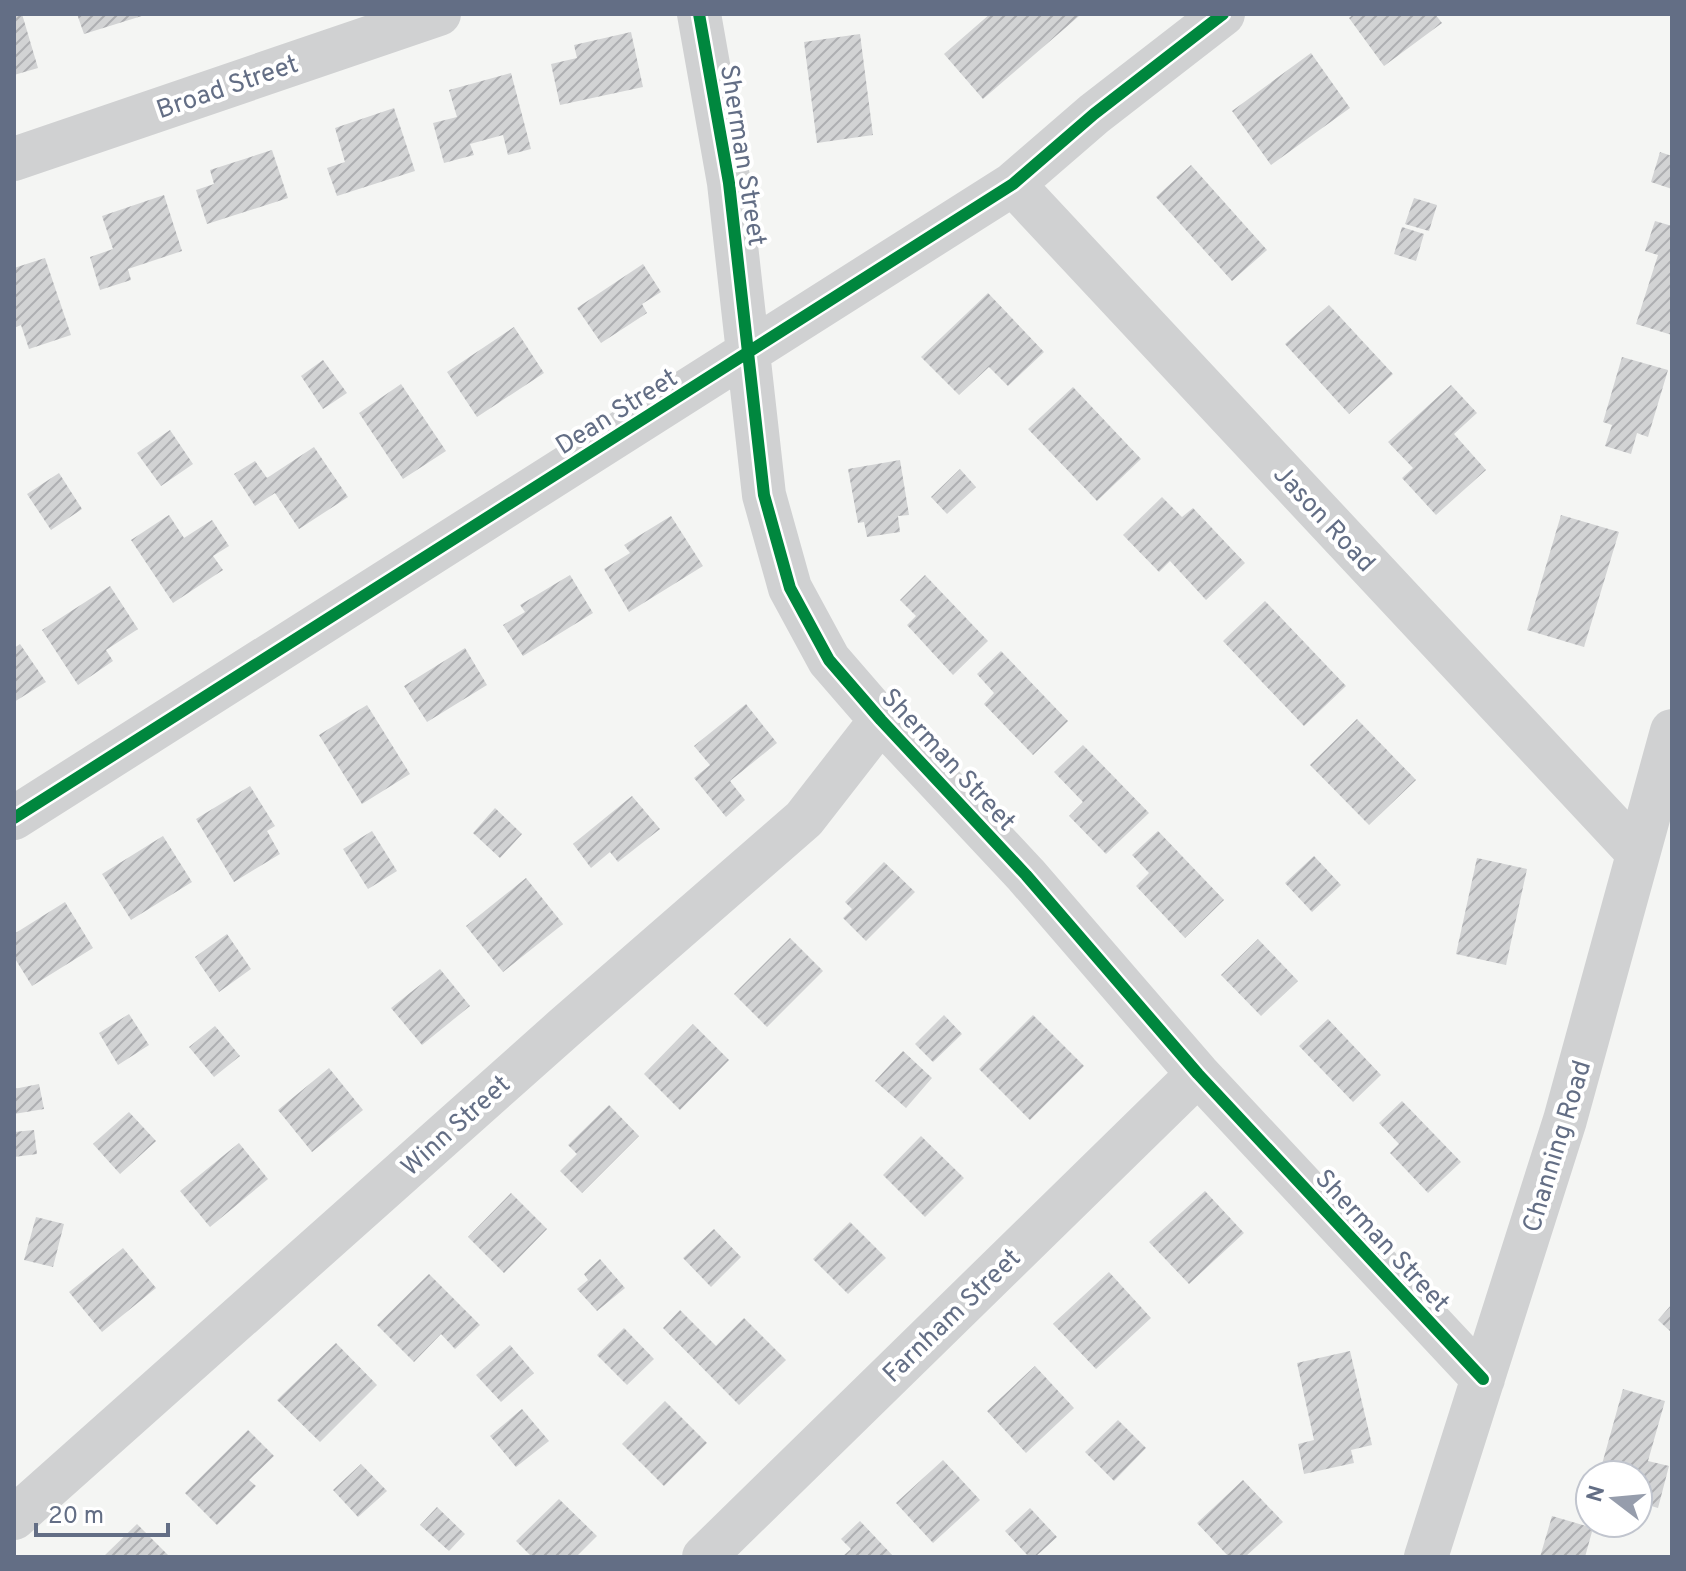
<svg xmlns="http://www.w3.org/2000/svg" width="1686" height="1571" font-family="Overpass,sans-serif">
  <style>
    .building { fill: url(#building-hatch) }
    .lines { fill: none; stroke-linecap: round; stroke-linejoin: round }
    .street { stroke: #d0d1d2; stroke-width: 44 }
    .cycleway-casing { stroke: #fff; stroke-width: 17 }
    .cycleway { stroke: #00873e; stroke-width: 12 }
    .labels { text-anchor: middle; stroke-width: 8; stroke-linejoin: round; paint-order: stroke }
    .street-label { font-size: 26px; fill: #636e85; stroke: #fff }
  </style>
  <defs>
    <pattern id="building-hatch" width="6" height="6" patternUnits="userSpaceOnUse" patternTransform="scale(2)"><rect width="6" height="6" fill="#d2d3d4"/><path d="M-1 1l2-2M0 6l6-6M5 7l2-2" fill="none" stroke="#aeafb2"/></pattern>
  </defs>
  <rect width="100%" height="100%" fill="#f4f5f3"/>
  <path class="building" d="M14 14H22L38 68 14 75Z
    M77 14H145V15L84 34Z
    M990 14H1078L1079 16 983 99 944 54Z
    M1354 14H1435L1442 23 1384 66 1349 18Z
    M631 32 643 87 560 105 551 64 577 58 574 45Z
    M860 34 873 135 817 143 804 42Z
    M1311 53 1350 108 1271 165 1232 111Z
    M511 73 531 149 508 155 503 135 470 144 474 155 444 163 433 123 457 117 449 90Z
    M394 108 415 171 337 196 327 168 345 162 335 128Z
    M272 150 288 198 207 224 196 190 214 184 210 170Z
    M1660 152 1672 156V189L1651 182Z
    M1191 165 1267 250 1232 281 1156 197Z
    M164 195 182 251 128 269 131 280 100 290 90 257 113 249 102 216Z
    M1414 198 1437 205 1429 231 1405 224Z
    M1655 221 1672 226V335L1636 324 1658 255 1645 251Z
    M1402 227 1424 234 1416 261 1394 254Z
    M45 258 71 335 29 349 21 325 14 328V268Z
    M643 264 661 292 642 304 647 313 601 343 577 308Z
    M988 293 1044 352 1008 386 989 367 959 395 921 357Z
    M1329 305 1393 374 1349 414 1285 344Z
    M514 327 544 373 477 417 447 372Z
    M1622 357 1668 370 1648 437 1637 433 1631 454 1605 446 1612 425 1603 422Z
    M323 360 347 393 323 409 301 376Z
    M401 384 446 451 403 479 359 413Z
    M1451 385 1477 413 1454 434 1486 470 1436 515 1402 478 1413 468 1388 442Z
    M1073 387 1141 459 1097 501 1028 429Z
    M170 430 193 464 161 486 137 453Z
    M314 447 348 497 299 529 275 493 255 506 234 474 255 461 267 478Z
    M900 460 909 515 898 516 900 532 867 537 864 522 858 523 848 469Z
    M960 469 976 487 947 514 931 497Z
    M59 473 82 509 51 530 27 494Z
    M1162 497 1182 517 1193 508 1245 563 1206 600 1170 561 1159 572 1123 535Z
    M169 515 184 538 212 520 229 546 213 556 223 570 173 603 131 540Z
    M1561 515 1619 532 1584 647 1527 630Z
    M671 516 703 566 629 612 604 569 630 553 624 545Z
    M570 575 593 613 523 656 503 625 525 612 520 605Z
    M925 575 988 641 953 675 907 625 916 616 900 600Z
    M110 586 138 629 106 650 113 661 78 685 42 630Z
    M1265 601 1346 686 1304 726 1223 641Z
    M20 644 46 682 14 702V648Z
    M465 648 487 685 427 722 404 686Z
    M1001 651 1068 721 1033 755 984 704 994 693 977 674Z
    M746 704 777 743 730 781 745 800 726 817 694 778 710 765 694 746Z
    M367 705 410 774 362 804 319 735Z
    M1357 719 1416 780 1369 825 1310 765Z
    M1083 745 1149 813 1106 854 1069 816 1083 802 1054 772Z
    M250 786 275 826 267 831 280 854 234 882 196 819Z
    M632 796 660 829 618 862 610 852 591 868 573 844Z
    M495 808 522 834 500 858 473 833Z
    M372 831 397 871 368 889 343 849Z
    M1158 831 1224 900 1185 938 1136 886 1149 873 1132 855Z
    M163 836 192 882 131 920 102 874Z
    M1314 856 1341 885 1312 912 1285 883Z
    M1477 858 1527 869 1506 965 1456 954Z
    M884 862 915 892 866 941 843 918 852 909 845 902Z
    M526 878 563 924 503 972 466 926Z
    M65 902 93 948 32 986 14 957V934Z
    M227 934 251 969 219 992 195 957Z
    M790 938 823 971 767 1027 734 994Z
    M1258 939 1298 981 1261 1016 1221 975Z
    M440 969 470 1006 422 1045 391 1008Z
    M129 1014 149 1045 118 1065 99 1033Z
    M944 1015 962 1034 933 1062 915 1044Z
    M1033 1015 1084 1066 1030 1120 979 1069Z
    M1328 1019 1381 1075 1353 1102 1299 1046Z
    M693 1024 729 1060 680 1110 644 1074Z
    M215 1026 240 1056 214 1077 189 1047Z
    M903 1051 932 1078 906 1108 875 1081Z
    M329 1068 363 1110 312 1152 278 1110Z
    M39 1084 44 1109 14 1114V1089Z
    M1402 1101 1461 1162 1428 1193 1390 1153 1399 1144 1379 1123Z
    M609 1105 639 1136 582 1193 560 1171 577 1154 568 1145Z
    M129 1112 156 1141 120 1174 93 1144Z
    M34 1130 37 1154 14 1157V1132Z
    M921 1136 964 1178 925 1217 883 1175Z
    M239 1143 268 1179 210 1227 180 1191Z
    M1205 1191 1244 1233 1189 1284 1149 1242Z
    M511 1193 547 1229 504 1273 468 1237Z
    M36 1217 64 1224 53 1267 24 1260Z
    M850 1222 886 1258 848 1294 813 1259Z
    M714 1229 741 1257 711 1287 683 1258Z
    M123 1248 156 1288 102 1332 69 1292Z
    M600 1259 625 1288 597 1311 577 1289 588 1280 584 1274Z
    M1109 1272 1151 1318 1096 1369 1053 1324Z
    M429 1274 480 1325 455 1349 441 1334 414 1362 377 1325Z
    M1672 1304V1333L1658 1320Z
    M680 1310 716 1346 744 1318 786 1360 739 1405 663 1328Z
    M624 1328 654 1359 627 1385 597 1355Z
    M336 1343 377 1385 320 1442 277 1400Z
    M510 1345 534 1373 501 1402 476 1375Z
    M1350 1351 1372 1445 1351 1450 1354 1463 1304 1474 1298 1444 1314 1440 1297 1363Z
    M1035 1366 1074 1408 1026 1453 987 1411Z
    M1623 1389 1665 1401 1648 1461 1669 1466 1658 1508 1638 1502V1475H1599Z
    M665 1401 707 1443 664 1486 622 1444Z
    M522 1409 549 1441 516 1467 490 1436Z
    M1118 1420 1146 1448 1114 1481 1085 1452Z
    M248 1430 274 1456 249 1480 256 1486 217 1525 185 1493Z
    M943 1460 980 1500 933 1543 896 1503Z
    M361 1464 387 1491 358 1517 333 1490Z
    M1243 1480 1283 1522 1245 1557H1229L1197 1523Z
    M559 1499 597 1536 576 1557H532L516 1541Z
    M437 1507 465 1534 449 1551 420 1525Z
    M1030 1508 1057 1537 1035 1557H1029L1005 1531Z
    M1552 1516 1593 1528 1585 1557H1540Z
    M860 1521 894 1557H842L851 1549 841 1539Z
    M137 1524 170 1557H103Z"/>
  <g class="lines">
    <path class="street" d="M699 14 729 183 764 495 790 588 829 660 881 720 1026 875 1198 1074 1483 1379
      M14 159 439 14
      M1013 184 1637 852
      M14 818 1013 184 1094 114 1223 14
      M14 1518 564 1028 804 819 881 720
      M704 1557 1198 1074
      M1426 1557 1565 1120 1672 731"/>
    <defs>
      <path id="cycleway" d="M699 14 729 183 764 495 790 588 829 660 881 720 1026 875 1198 1074 1483 1379
        M14 818 1013 184 1094 114 1223 14"/>
    </defs>
    <use href="#cycleway" class="cycleway-casing"/>
    <use href="#cycleway" class="cycleway"/>
  </g>
  <g class="labels">
    <g class="street-label">
      <text transform="translate(227 86) rotate(-19)" y="9">Broad Street</text>
      <text transform="translate(744 155) rotate(81)" y="9">Sherman Street</text>
      <text transform="translate(616 411) rotate(-32)" y="9">Dean Street</text>
      <text transform="translate(1325 518) rotate(47)" y="9">Jason Road</text>
      <text transform="translate(949 759) rotate(47)" y="9">Sherman Street</text>
      <text transform="translate(455 1125) rotate(-42)" y="9">Winn Street</text>
      <text transform="translate(1556 1146) rotate(-73)" y="9">Channing Road</text>
      <text transform="translate(1383 1240) rotate(47)" y="9">Sherman Street</text>
      <text transform="translate(951 1315) rotate(-44)" y="9">Farnham Street</text>
    </g>
  </g>
  <rect width="1686" height="1571" fill="none" stroke="#636e85" stroke-width="32"/>
  <g transform="translate(1614 1499) rotate(286)"><circle r="38" fill="#ffffff" stroke="#c1c5ce" stroke-width="2"/>
  <path d="M0-6L14 30L0 20L-14 30Z" fill="#969dac"/>
  <text y="-12" font-size="22" font-weight="bold" text-anchor="middle" fill="#636e85">N</text>
  </g>
  <path d="M36 1523v12h132v-12" fill="none" stroke="#636e85" stroke-width="4"/>
  <text x="48" y="1523" font-size="24" fill="#636e85" stroke="#ffffff" stroke-width="6" paint-order="stroke">20 m</text>
</svg>
